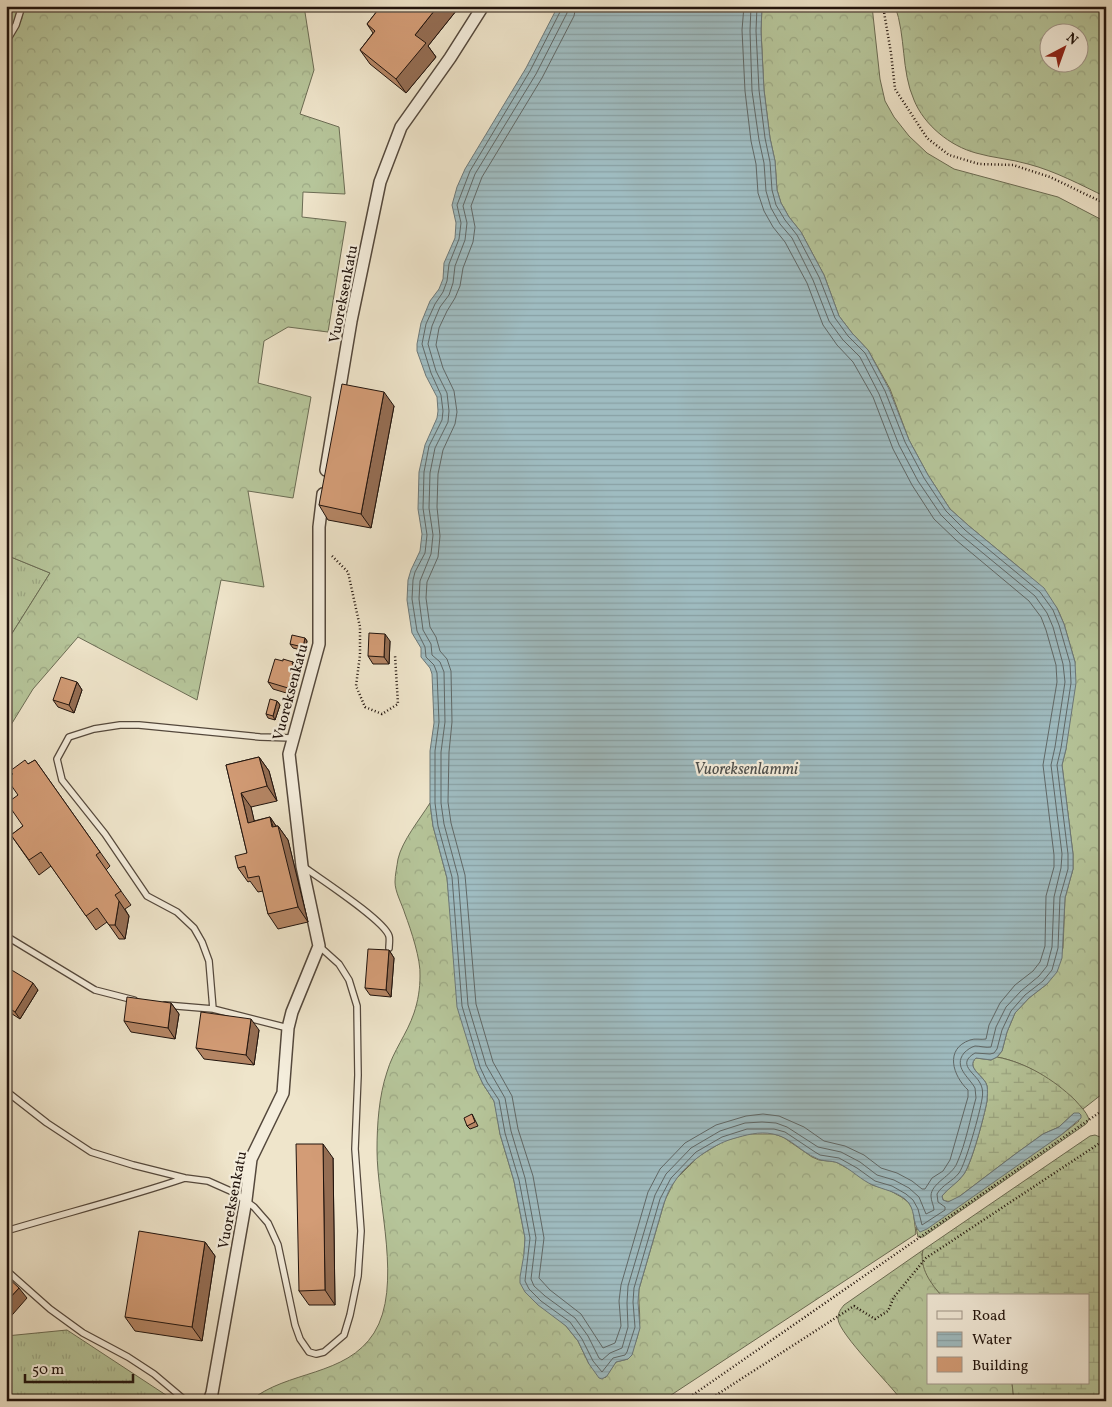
<svg xmlns="http://www.w3.org/2000/svg" width="1112" height="1407" font-family="Vollkorn,serif">
  <style>
    .grass { fill: url(#grass-tufts); stroke: #6b6c54 }
    .forest { fill: url(#forest-crowns); stroke: #6b6c54; fill-rule: evenodd }
    .wetland { fill: url(#wetland-marsh); stroke: #6b6c54 }
    .water { fill: url(#water-rules); stroke: #6c7879 }
    .lines { fill: none; stroke-linecap: round; stroke-linejoin: round }
    .shore { stroke: #606867; stroke-width: 1 }
    .lane-casing { stroke: #54483c; stroke-width: 8 }
    .street-casing { stroke: #54483c; stroke-width: 14 }
    .path { stroke: #20130d; stroke-width: 2.5; stroke-dasharray: 1 2.5; stroke-linecap: butt }
    .lane { stroke: #f5eedd; stroke-width: 5.5 }
    .street { stroke: #f5eedd; stroke-width: 11 }
    .wall { fill: #b58665; stroke: #20130d }
    .shaded-wall { fill: #946d53; stroke: #20130d }
    .building { fill: #d39c76; stroke: #20130d }
    .labels { text-anchor: middle; stroke-width: 4.5; stroke-linejoin: round; paint-order: stroke }
    .street-label { font-size: 15px; fill: #20130d; stroke: #f5eedd }
    .water-label { font-size: 16px; font-style: italic; fill: #4c4e4c; stroke: #f5eedd }
  </style>
  <defs>
    <pattern id="grass-tufts" width="24" height="20" patternUnits="userSpaceOnUse" patternTransform="scale(1.25)"><rect width="24" height="20" fill="#b6c59a"/><path d="M3 7l-1-3M5 7V3M7 7l1-3M15 17l-1-3M17 17v-4M19 17l1-3" fill="none" stroke="#9ca884"/></pattern>
    <pattern id="forest-crowns" width="20" height="18" patternUnits="userSpaceOnUse" patternTransform="scale(1.25)"><rect width="20" height="18" fill="#b6c59a"/><path d="M2 6a3 3 0 1 1 6 0M12 15a3 3 0 1 1 6 0" fill="none" stroke="#9ca884"/></pattern>
    <pattern id="wetland-marsh" width="20" height="14" patternUnits="userSpaceOnUse" patternTransform="scale(1.25)"><rect width="20" height="14" fill="#b6c59a"/><path d="M1 5h8M5 5V1M11 12h8M15 12V8" fill="none" stroke="#9ca884"/></pattern>
    <pattern id="water-rules" width="6" height="5" patternUnits="userSpaceOnUse" patternTransform="scale(1.25)"><rect width="6" height="5" fill="#9fbcc1"/><path d="M0 2.5h6" fill="none" stroke="#89a1a5"/></pattern>
  </defs>
  <rect width="100%" height="100%" fill="#efe5cb"/>
  <filter id="stains"><feTurbulence type="fractalNoise" baseFrequency=".004" numOctaves="4"/><feColorMatrix values="0 0 0 0 .2 0 0 0 0 .09 0 0 0 0 .02 0 0 0 .5 -.17"/></filter>
  <radialGradient id="worn" r=".72"><stop offset=".6" stop-color="#630" stop-opacity="0"/><stop offset="1" stop-color="#630" stop-opacity=".3"/></radialGradient>
  <path class="grass" d="M6 555 50 573 6 643Z
    M67 1330 175 1401H6V1336Z"/>
  <path class="forest" d="M6 6H304L314 70 300 114 339 127 345 194 303 192 302 217 346 222 328 332 288 327 264 341 258 383 311 397 293 498 248 491 264 587 221 580 197 700 78 637 33 689 6 733V643L50 573 6 555Z
    M762 6H872L880 79 885 101 894 117 909 136 927 153 954 169 1058 197 1106 222V1091L1083 1109C1059 1085 1030 1063 997 1057L1002 1051 1007 1032 1015 1013 1029 998 1047 984 1063 948 1065 898 1073 869V854L1062 765 1066 749 1075 662 1064 624 1057 608 1026 573 969 526 950 509 928 475 909 440 890 389 868 350 852 333 839 316 824 275 801 232 789 217 781 203 777 190 775 161 770 138 764 90 761 31Z
    M895 6H1106V197C1081 185 1055 171 1028 164 1011 159 993 158 976 153 950 146 924 125 914 100 901 71 906 36 895 6ZM1050 32H1080V62H1050Z
    M430 803 433 826 447 878 451 917 476 1069 483 1084 494 1101 496 1109 500 1134 514 1181 525 1238 524 1254 556 1317 566 1326 578 1341 589 1364 605 1378 616 1362 628 1359C632 1352 638 1338 639 1329 641 1316 638 1302 639 1289L665 1200 675 1180 699 1156 724 1141 748 1134H774L783 1137 812 1157 819 1160 836 1162 854 1172 872 1185 889 1190 903 1198 909 1203 913 1210 916 1234 662 1401H250C287 1370 346 1377 374 1333 403 1287 377 1203 377 1150 377 1124 379 1096 387 1072 393 1051 407 1034 414 1013 418 1001 420 989 420 976 421 960 411 930 405 914 402 904 395 892 395 882 395 875 397 866 398 859 402 841 420 819 430 803Z
    M923 1250 922 1255 936 1289 942 1296H928V1383H1012L1014 1401H902C891 1385 839 1334 838 1319 838 1313 840 1310 844 1305Z"/>
  <path class="wetland" d="M997 1057C1027 1063 1053 1079 1075 1100 1080 1106 1086 1111 1089 1119L1086 1124 923 1237H918L916 1227 918 1230 1061 1135 1079 1121 1074 1113 1059 1127 1043 1134 1014 1155 960 1196C954 1201 950 1203 943 1200L942 1196C948 1187 958 1183 964 1174 972 1162 984 1117 987 1101 987 1097 988 1090 987 1086 985 1076 965 1068 976 1058L991 1060Z
    M1095 1135 1100 1137 1106 1144V1401H1014L1012 1383H1088V1296H942C931 1284 919 1268 923 1250L1090 1136Z"/>
  <path class="water" d="M558 6H762L761 31 764 90 770 138 775 161 777 190 781 203 789 217 801 232 824 275 839 316 852 333 868 350 889 389 909 440 928 475 950 509 969 526 1044 588 1057 608 1064 624 1075 662 1076 683 1066 749 1062 765 1073 854V869L1065 898 1062 958 1057 972 1047 984 1029 998 1015 1013 1007 1032 1002 1051 997 1057 991 1060 976 1058C965 1068 985 1076 987 1086 988 1090 987 1097 987 1101 984 1117 972 1162 964 1174 958 1183 948 1188 942 1196L943 1200 948 1202 960 1196 1014 1155 1043 1134 1059 1127 1074 1113H1079L1081 1115V1118L1061 1135 927 1229 920 1232C911 1223 917 1209 905 1199 895 1191 884 1190 873 1185 862 1181 851 1169 838 1163 831 1160 823 1162 816 1158 801 1152 790 1137 773 1134 759 1131 746 1135 732 1139 712 1145 687 1163 675 1181 665 1194 662 1211 657 1227 651 1248 645 1268 639 1289L638 1302 640 1328 632 1355 628 1359 616 1362 607 1376 602 1379 599 1378 589 1364 578 1341 566 1326 538 1305 525 1292 520 1283V1277L524 1254 525 1238 514 1181 500 1134 494 1101 483 1084 476 1069 457 1007 447 878 433 826 430 803V751L434 723 432 674 430 668 421 657V648L412 633 407 600 408 580 411 570 420 551 422 534 418 509 419 472 425 445 437 418 438 411 437 397 426 376 417 351V344L421 323 430 301 439 289 443 279 444 263 455 238 456 223 452 205 457 187 465 169 526 68Z"/>
  <g class="lines">
    <path class="shore" d="M562 6 561 10 530 71 470 171 457 205 461 223 459 239 449 264 447 281 443 292 435 304 426 324 422 344 431 373 441 395 443 411 442 420 429 446 424 472 423 508 427 535 425 553 415 572 413 580 412 599 417 631 425 647 426 657 434 665 437 673 439 722 435 751V803L438 826 452 877 462 1006 480 1067 487 1082 499 1100 505 1133 519 1180 530 1238 525 1281 529 1289 541 1301 570 1322 582 1339 593 1361 602 1372 613 1358 625 1355 627 1352 635 1327 633 1302 634 1288 660 1199 671 1178 696 1152 722 1137 747 1129H774L785 1132 815 1152 820 1155 839 1158 857 1168 875 1181 892 1186 906 1194 913 1200 918 1209 922 1225 945 1210V1207L938 1202 937 1194C942 1185 953 1181 959 1173 966 1163 980 1112 982 1099 983 1094 983 1088 980 1083 975 1073 956 1064 975 1053L990 1054 994 1053 997 1049 1002 1030 1011 1011 1025 995 1043 981 1052 970 1058 948 1060 897 1068 869V854L1057 765 1061 748 1071 683 1070 663 1059 625 1053 610 1040 592 965 530 946 511 924 478 905 442 885 391 865 353 848 336 835 318 819 277 797 235 785 220 776 205 772 190 770 162 765 138 759 90 756 31 757 6
      M568 6 567 13 536 74 475 174 463 206 467 223 465 240 455 266 453 283 449 295 440 307 432 326 428 344 436 371 447 393 449 411 448 422 435 448 430 473 429 508 433 535 431 554 420 581 419 599 423 630 431 644 432 655 440 662 444 672 445 722 441 752V803L444 824 458 876 468 1005 486 1065 505 1098 511 1131 525 1178 536 1238 531 1279 534 1286 545 1296 575 1318 588 1336 599 1358 602 1360 610 1353 622 1348 628 1327 627 1303 628 1286 655 1195 666 1174 691 1148 720 1131 745 1123 762 1122 776 1123 787 1127 818 1147 841 1152 860 1162 877 1175 894 1180 909 1188 919 1197 926 1214 934 1210C934 1206 931 1201 931 1196 931 1183 952 1176 957 1163 966 1143 970 1119 976 1098L975 1088C969 1077 953 1067 964 1053 967 1050 971 1047 975 1046 980 1046 986 1048 991 1047L996 1027 1006 1007 1021 991 1039 976 1047 966 1052 947 1054 897 1061 868 1062 854 1051 765 1055 747 1065 682 1063 664 1053 627 1047 613 1035 596 961 535 941 515 918 481 899 445 879 394 860 357 843 340 829 321 813 280 792 238 780 224 771 208 766 191 764 163 759 140 752 91 750 31 751 6
      M576 6 574 16 542 78 482 177 471 206 475 227 473 242 463 268 460 286 455 298 447 311 439 328 436 345 443 368 454 391 457 412 455 424 443 450 438 474 437 507 440 536 438 557 427 582 426 598 430 627 436 637 440 651 447 659 451 671 452 722 449 752 448 802 451 823 465 875 476 1004 493 1062 512 1096 518 1129 533 1176 544 1238 539 1278 550 1290 581 1314 603 1348 615 1343 621 1326 619 1301 621 1285 648 1192 660 1169 685 1143 716 1125 746 1116 763 1114 779 1116 804 1127 824 1141 845 1146 864 1155 881 1168 897 1173 912 1181 922 1189H925L932 1178 943 1171 950 1160 968 1097V1090C953 1076 944 1049 970 1040 975 1038 981 1040 986 1039L989 1025 1000 1003 1015 985 1033 971 1040 962 1045 946 1046 896 1054 867V855L1043 765 1057 682 1056 665 1046 630 1041 617 1029 601 956 540 934 519 912 485 893 449 873 397 853 362 837 345 823 325 807 283 785 242 773 227 764 211 758 193 756 164 751 141 745 91 742 30 744 6"/>
    <defs>
      <path id="lane" d="M6 42 16 25 22 6
        M304 867C320 879 384 920 389 936 390 939 389 945 389 948
        M6 936 95 990 134 1000
        M165 1005 213 1009 288 1028
        M213 1009 209 961 202 942 194 928 177 912 147 896 105 834 62 780 57 759 69 737 94 729 120 725H139L260 737 293 738
        M6 1091 47 1123 91 1152 133 1165 185 1178 208 1181 235 1193 254 1207 268 1223 278 1245 295 1325 300 1339 309 1352 316 1354 324 1352 344 1335 350 1315 358 1276 361 1231 355 1149 358 1075 357 1006 349 980 339 964 319 946
        M6 1231C66 1213 126 1198 185 1178
        M6 1270 50 1309 83 1333 128 1357 154 1374 186 1401"/>
      <path id="street" d="M326 470 351 321 380 182 401 127 450 58 483 6
        M209 1401 212 1393 246 1200 251 1159 283 1093 288 1028 292 1012 319 946 302 866 289 754 319 644V527L323 494"/>
    </defs>
    <use href="#lane" class="lane-casing"/>
    <use href="#street" class="street-casing"/>
    <path class="path" d="M883 6 891 53 895 89 927 138 949 155 979 164 1013 165 1050 177 1106 204
      M332 556 348 572 360 627V655L356 686 365 707 382 714 398 704 395 655
      M684 1401 1106 1108
      M707 1401 854 1306 875 1319 888 1311 894 1297 926 1258 1106 1139"/>
    <use href="#lane" class="lane"/>
    <use href="#street" class="street"/>
  </g>
  <path class="wall" d="M381 6H460L428 46 436 57 406 93 370 64 360 50 373 33 367 24Z
    M394 406 371 528 328 520 319 505Z
    M305 638 307 641 305 651 293 648 290 644Z
    M390 641 389 664H373L368 656Z
    M283 661 293 662 300 672 293 695 273 689 268 682Z
    M77 682 82 690 74 713 58 707 53 700Z
    M277 701 280 705 275 720 268 718 266 714Z
    M259 757 269 771 277 801 251 807 254 821 270 817 276 826H278L288 840 308 922 278 929 268 914 263 891 258 892 250 881 248 882 238 868 247 853 226 765Z
    M35 760 110 866 106 870 131 905 125 909 129 916 125 939H119L107 922 96 930 51 866 39 875 11 835 23 826 18 795 28 764Z
    M389 950 394 958 391 997 370 995 365 988Z
    M6 976 38 990 20 1019 6 1010Z
    M171 1003 179 1014 175 1039 131 1032 124 1021Z
    M259 1030 254 1065 204 1059 196 1048Z
    M472 1114 478 1126 470 1129 467 1126Z
    M333 1158 335 1305H309L299 1291Z
    M205 1242 215 1256 202 1341 135 1331 125 1317Z"/>
  <path class="shaded-wall" d="M438 6H460L428 46 436 57 406 93 396 79 415 35Z
    M384 392 394 406 371 528 361 514Z
    M385 634 390 641 389 664 384 657Z
    M305 638 307 641 305 651 303 647Z
    M293 662 300 672 293 695 288 688Z
    M77 682 82 690 74 713 69 705Z
    M277 701 280 705 275 720 273 716Z
    M259 757 269 771 277 801 267 786Z
    M241 793 251 807 258 837 248 823Z
    M270 817 278 829V826L288 840 308 922 298 907Z
    M119 901 129 916 125 939 115 925Z
    M389 950 394 958 391 997 386 990Z
    M33 983 38 990 20 1019 15 1012Z
    M171 1003 179 1014 175 1039 168 1028Z
    M251 1019 259 1030 254 1065 246 1055Z
    M323 1144 333 1158 335 1305 325 1290Z
    M205 1242 215 1256 202 1341 192 1327Z
    M19 1288 27 1298 6 1322V1302Z"/>
  <path class="building" d="M381 6H438L415 35 426 43 396 79 360 50 375 31 367 24Z
    M342 384 384 392 361 514 319 505Z
    M369 633 385 634 384 657 368 656Z
    M292 635 305 638 303 647 290 644Z
    M275 659 283 661V659L293 662 292 664 295 665 288 688 268 682Z
    M61 677 77 682 69 705 53 700Z
    M270 699 277 701 273 716 266 714Z
    M259 757 267 786 241 793 248 823 270 817 272 827 278 826 298 907 268 914 259 876 248 878 245 866 238 868 235 856 247 853 226 765Z
    M25 760 28 764 35 760 100 852 96 855 121 891 115 895 119 901 115 925H109L97 908 86 916 41 852 29 860 11 835 23 826 7 803 18 795 6 778 13 774 10 771Z
    M368 949 389 950 386 990 365 988Z
    M10 969 33 983 15 1012 6 1006V976Z
    M127 997 171 1003 168 1028 124 1021Z
    M201 1012 251 1019 246 1055 196 1048Z
    M472 1114 475 1122 467 1126 464 1118Z
    M296 1144H323L325 1290 299 1291Z
    M139 1231 205 1242 192 1327 125 1317Z
    M6 1276 19 1288 6 1302Z"/>
  <g class="labels">
    <g class="street-label">
      <text transform="translate(343 294) rotate(-79)" y="5">Vuoreksenkatu</text>
      <text transform="translate(290 692) rotate(-75)" y="5">Vuoreksenkatu</text>
      <text transform="translate(232 1200) rotate(-79)" y="5">Vuoreksenkatu</text>
    </g>
    <g class="water-label">
      <text x="746" y="774">Vuoreksenlammi</text>
    </g>
  </g>
  <rect width="1112" height="1407" fill="none" stroke="#efe5cb" stroke-width="25"/>
  <rect x="8" y="8" width="1097" height="1392" fill="none" stroke="#20130d" stroke-width="2.5"/>
  <rect x="12" y="12" width="1087" height="1382" fill="none" stroke="#20130d"/>
  <rect x="927" y="1294" width="162" height="90" fill="#f5eedd" stroke="#a0968a"/>
  <rect x="937" y="1311" width="25" height="8" fill="#f5eedd" stroke="#a0968a"/>
  <text x="972" y="1320" font-size="15" fill="#20130d">Road</text>
  <rect x="937" y="1332" width="25" height="15" fill="url(#water-rules)" stroke="#a0968a"/>
  <text x="972" y="1344" font-size="15" fill="#20130d">Water</text>
  <rect x="937" y="1357" width="25" height="15" fill="#d39c76" stroke="#a0968a"/>
  <text x="972" y="1370" font-size="15" fill="#20130d">Building</text>
  <g transform="translate(1064 48) rotate(41)"><circle r="24" fill="#f5eedd" stroke="#a0968a"/>
  <path d="M0-4L9 19L0 12L-9 19Z" fill="#8f2418"/>
  <text y="-8" font-size="14" font-weight="bold" text-anchor="middle" fill="#20130d">N</text>
  </g>
  <path d="M25 1374v8h108v-8" fill="none" stroke="#20130d" stroke-width="2.5"/>
  <text x="32" y="1374" font-size="15" fill="#20130d" stroke="#f5eedd" stroke-width="4" paint-order="stroke">50 m</text>
  <rect width="100%" height="100%" filter="url(#stains)"/>
  <rect width="100%" height="100%" fill="url(#worn)"/>
</svg>
